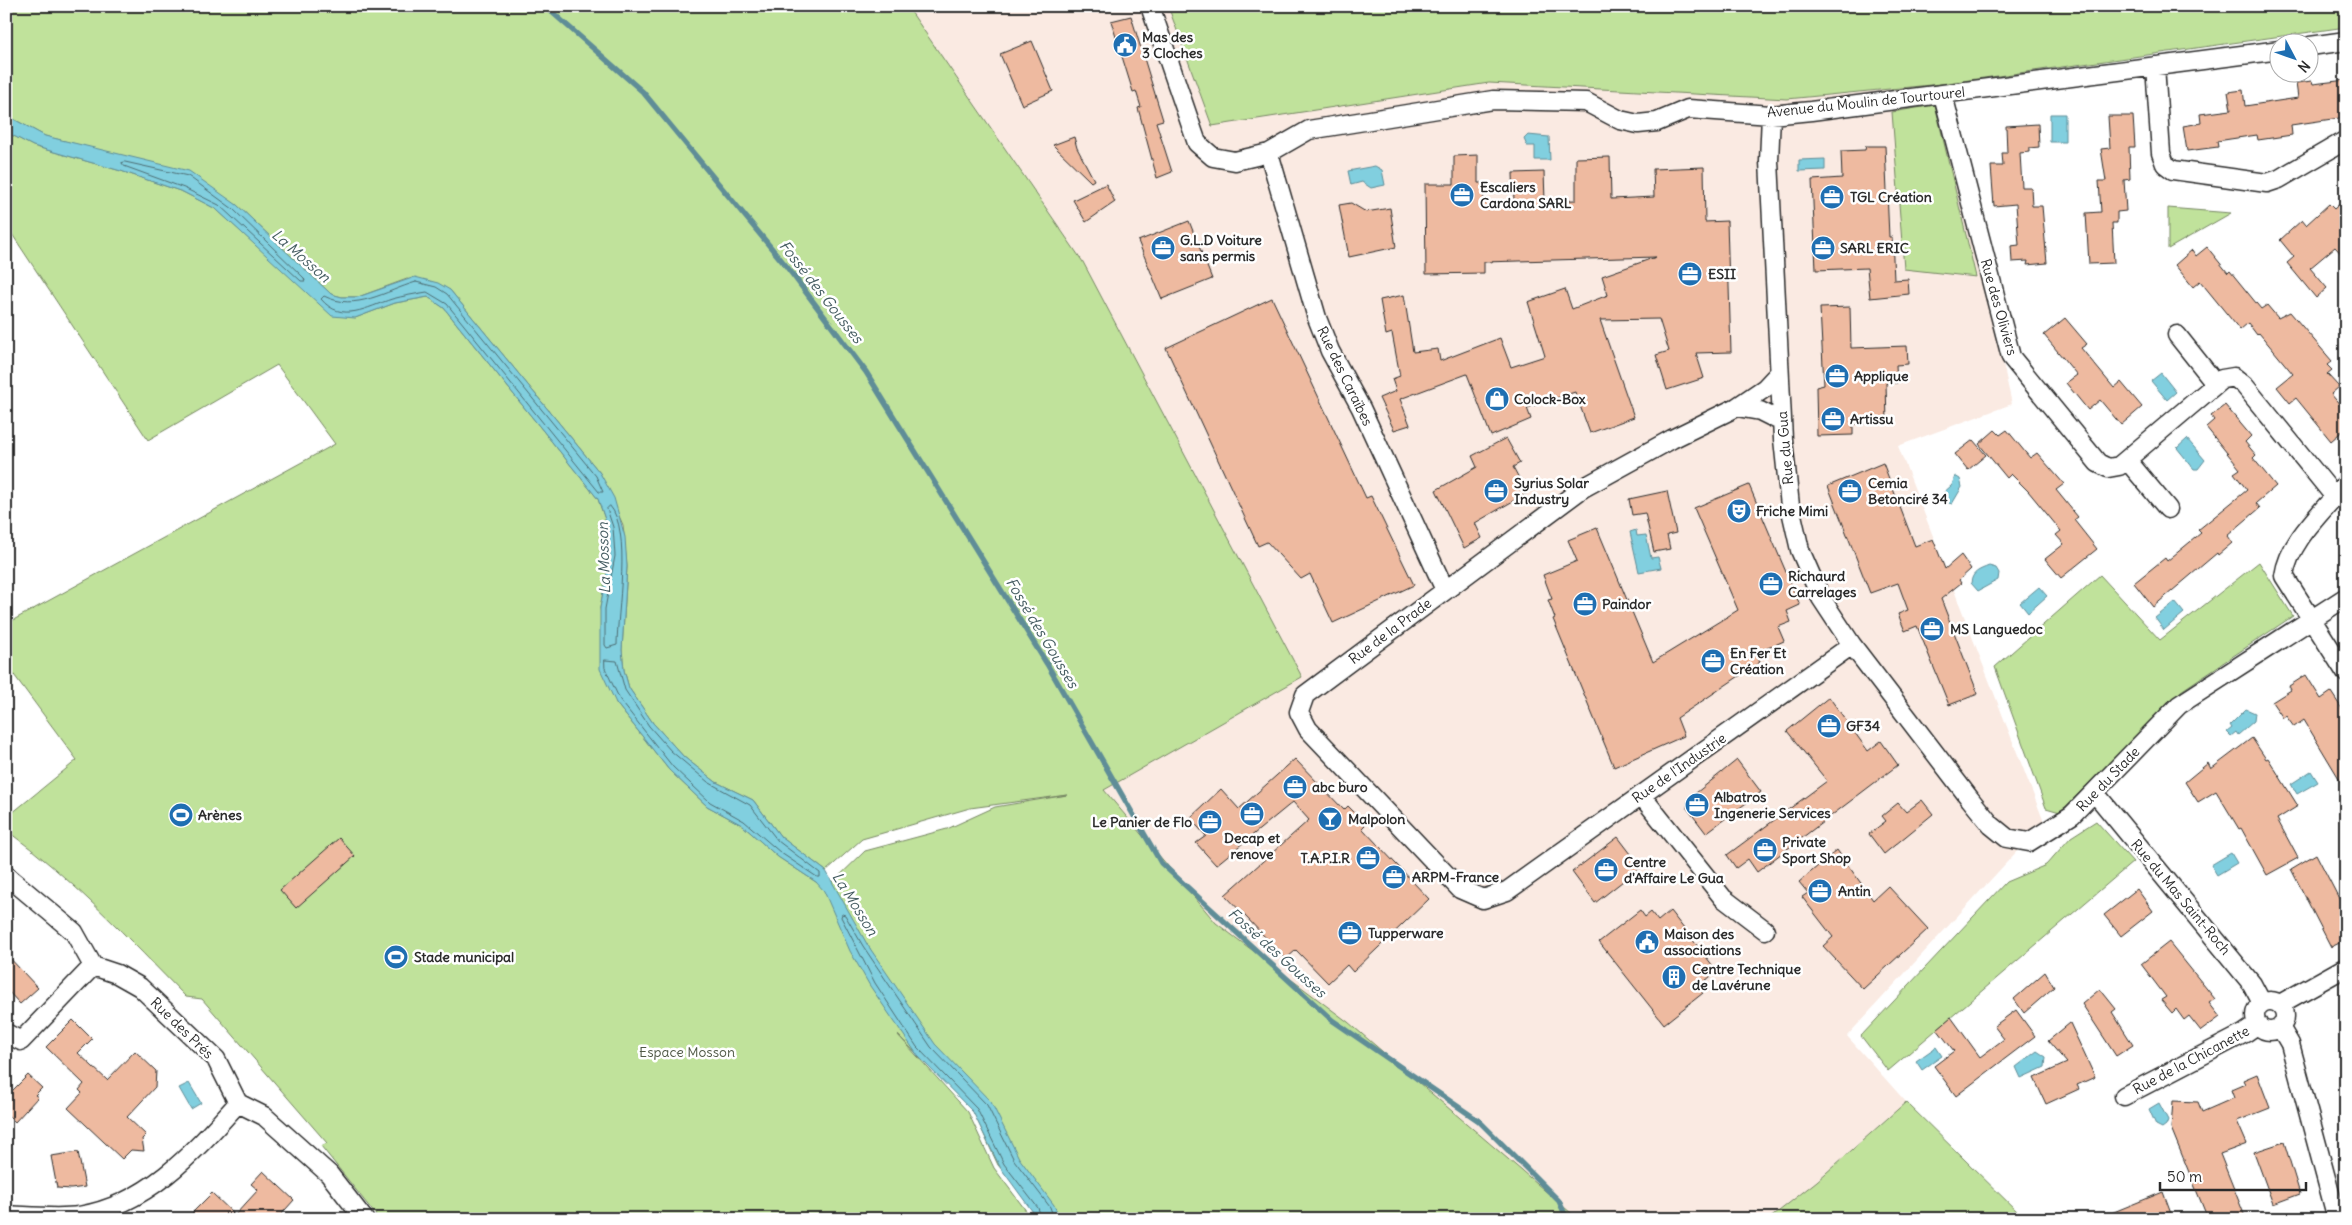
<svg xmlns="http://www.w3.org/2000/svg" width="2352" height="1225" font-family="Delius,sans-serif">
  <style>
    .built { fill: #faeae2 }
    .green { fill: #c0e29b; stroke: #768663 }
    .water { fill: #81cfdf; stroke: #5f8d97 }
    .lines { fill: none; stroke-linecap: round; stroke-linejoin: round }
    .shore { stroke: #4d6d73; stroke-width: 1 }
    .stream { stroke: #5f8d97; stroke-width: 5.5 }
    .building { fill: #eebaa0; stroke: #2b2b2b }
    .street-casing { stroke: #2b2b2b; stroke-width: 21 }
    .street { stroke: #fff; stroke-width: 18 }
    .labels { text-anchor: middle; stroke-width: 5; stroke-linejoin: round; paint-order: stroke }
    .poi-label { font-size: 14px; font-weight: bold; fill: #2b2b2b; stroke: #fff; text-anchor: start }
    .street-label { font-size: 14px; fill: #2b2b2b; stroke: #fff }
    .park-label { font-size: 14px; fill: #505947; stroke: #fff }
    .water-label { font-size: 15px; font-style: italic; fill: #455c61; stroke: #fff }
  </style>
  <rect width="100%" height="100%" fill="#fff"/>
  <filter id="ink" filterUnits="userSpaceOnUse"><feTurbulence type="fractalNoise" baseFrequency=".02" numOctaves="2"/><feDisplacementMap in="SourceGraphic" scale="10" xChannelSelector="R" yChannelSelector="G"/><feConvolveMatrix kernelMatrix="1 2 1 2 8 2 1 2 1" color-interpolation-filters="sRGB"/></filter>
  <g filter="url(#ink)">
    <path class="built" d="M907 6H1168L1212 126 1489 83 1787 99 1941 84 2012 404 1898 446 2044 822 1847 1036 1906 1102 1817 1181 1769 1219H1578L1348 1022 1216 923 1104 790 1302 677 1083 262Z"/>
    <path class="green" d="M6 6H907L1083 262 1302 677 1104 790 1216 923 1348 1022 1578 1219H1038L1022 1193 998 1165 973 1111 898 1035 968 1112 994 1168 1027 1212 1029 1219H379L321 1146 327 1143 202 999 186 997C129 939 72 878 6 830V818L77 760 6 664V624L335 444 277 365 148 440 6 225V132L33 146 121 171 183 192 216 209 249 239 355 318 395 303 428 297 444 308 598 499 608 528 610 555 600 608 616 703 669 770 707 806 742 825 778 857 816 882 834 881 865 851 947 829 995 807 1067 795 970 808 862 839 826 871 781 837 753 800 716 782 684 757 653 723 629 688 624 670 622 650 627 567 623 525 600 473 450 290 407 279 358 297H342L331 294 237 205 99 150 45 136 6 115Z
      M1168 6H2346V27L1941 84 1787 99 1489 83 1212 126Z
      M1935 105 1976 277 1904 269 1892 112Z
      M2168 208 2231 213 2168 249Z
      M2259 562 2293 616 2181 691 2060 812 2046 808 1995 667 2100 575 2160 640Z
      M2096 821 2133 862 1888 1071 1861 1036 2006 882 2046 865 2071 837Z
      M1906 1102 2025 1219H1769L1817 1181Z"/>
    <path class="water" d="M2050 114H2065V142H2050Z
      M6 115 45 136 189 171 237 205 331 294 342 297H358L415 277 438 283 450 290 600 473 614 498 625 537 627 566 622 650 624 670 629 688 653 723 684 757 716 782 753 800 781 837 826 871 867 944 935 1044 991 1102 1019 1158 1054 1205 1060 1219H1038L1000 1167 973 1112 918 1056 870 986 850 951 824 891 816 882 778 857 742 825 707 806 669 770 616 703 600 669V608L610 555 608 528 598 499 444 308 428 297 395 303 355 318 332 316 216 209 183 192 121 171 33 146 6 132Z
      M1528 135 1549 137 1550 160H1535V146H1527L1524 139Z
      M1825 159V170L1799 171V160Z
      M1375 166 1382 170 1385 185 1371 188 1362 182 1351 185 1348 171Z
      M2161 373 2176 392 2167 400 2151 381Z
      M2187 439 2205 460 2198 469H2194L2177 448Z
      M1955 476 1960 479 1962 487 1952 504 1943 501 1941 495 1952 485Z
      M1636 530 1637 536 1646 535 1651 558 1658 557 1661 568 1639 572 1630 532Z
      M1989 566 1996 568 1999 573 1998 580 1978 591 1971 583C1972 572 1979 570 1989 566Z
      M2039 587 2047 596 2028 613 2020 603Z
      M2175 602 2184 613 2164 630 2155 618Z
      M2246 709 2255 713 2254 721 2238 735 2236 732 2231 736 2227 732 2232 728 2230 725Z
      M2311 771 2318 782 2297 794 2291 784Z
      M2231 853 2237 863 2217 875 2211 865Z
      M1936 1047 1942 1056 1922 1070 1916 1061Z
      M2037 1051 2046 1057 2045 1067 2021 1078 2016 1067Z
      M189 1083 201 1103 191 1109 179 1088Z
      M2159 1103 2168 1120 2166 1125 2162 1128 2156 1125 2149 1109Z"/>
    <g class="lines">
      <path class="shore" d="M125 162 188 176 233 209 304 278 305 281H301L219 205 184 188 124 166 122 163Z
        M416 282 436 287 447 294 596 476 603 492H599L447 304 427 292C415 294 403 296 392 299 367 307 342 324 321 299L324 296C356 312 385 291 416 282Z
        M610 506C632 530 617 613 617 645L607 648 605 645V609L615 556 613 527 607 509Z
        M605 660 617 661 625 690 649 726 671 751 708 782 750 805 778 841 820 873V877H817L781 853 744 821 710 802 673 767 620 700 605 668Z
        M1042 1219 1038 1208 1004 1164 977 1109 917 1047 875 983 841 917 842 914 845 915 863 946 931 1047 987 1105 1014 1160 1050 1207 1054 1219"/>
      <path class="stream" d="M545 6 643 92 787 267 866 372 1047 664 1161 863 1332 1020 1479 1121 1559 1201 1567 1219"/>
    </g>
    <path class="building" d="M1131 16 1163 120 1156 122 1172 172 1157 178 1138 108 1141 107 1136 91 1133 92 1111 21Z
      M1032 41 1053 91 1022 105 1000 54Z
      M2346 80V117L2291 125 2292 135 2258 140 2257 135 2217 141 2218 147 2187 151 2183 126 2201 123 2200 114 2231 110 2228 92 2243 90 2245 106 2298 98 2296 83 2312 81 2313 84Z
      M2108 116H2133L2135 147H2129L2130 179 2124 180 2126 211 2117 212V223H2112L2114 263 2089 264 2086 213 2101 212 2099 181H2106L2101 149 2110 148Z
      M2038 124 2039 147 2029 148V152L2020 153 2022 187H2031L2032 206H2042L2047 263 2027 265 2028 261 2012 262 2011 246 2019 245 2016 204 1994 206 1991 166H2003L2002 153H2007L2006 126Z
      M1074 137 1077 148 1094 180 1091 182 1053 145Z
      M1866 146H1885L1889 237H1892L1894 280 1908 279 1909 294 1870 298 1867 268 1816 270 1812 180 1842 178 1841 151 1865 150Z
      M1478 155V183H1483L1484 203 1514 202 1513 173 1544 172 1545 201 1576 200V158L1610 157 1611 199 1654 197 1653 169 1704 167 1705 222 1727 221 1731 352 1696 353 1704 378 1667 390 1656 355 1669 351 1659 319 1600 320 1634 417 1590 433 1575 392 1527 408 1531 419 1491 436 1467 374 1400 399 1410 425 1394 430 1379 398 1396 391 1392 379 1400 376 1392 333 1386 335 1380 300 1404 295 1413 352 1438 349 1440 361 1500 338 1511 367 1545 356 1528 302 1565 289 1572 309 1608 295 1602 276 1656 257 1484 262V273L1426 274 1425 184H1454V156Z
      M1106 184 1115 202 1086 222 1073 200Z
      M2346 198V259L2335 247 2310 268 2327 288 2316 298 2287 263 2294 257 2280 240 2302 220 2306 225 2329 204 2334 209Z
      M1351 203 1366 212 1390 208 1396 247 1349 257 1339 205Z
      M1189 221 1212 279 1162 299 1138 241Z
      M2207 247 2228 273 2230 271 2261 309 2267 305 2278 318 2290 312 2332 361 2327 365 2332 370 2327 374 2339 387 2331 394 2346 412V428L2331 441 2296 398 2290 403 2277 387 2293 374 2259 333 2257 335 2248 323 2240 330 2200 281 2193 287 2175 265 2192 250 2196 256Z
      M1272 298 1366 498 1371 496 1414 585 1333 623 1310 574 1301 579 1267 542 1258 546 1166 348Z
      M1850 307 1851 348 1907 346 1908 364 1896 365 1897 383H1886L1887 423 1853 424V435L1817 436 1816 387 1824 385 1820 308Z
      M2065 318 2087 344 2081 348 2114 388 2121 382 2142 407 2121 425 2100 400 2088 410 2066 383 2077 375 2044 335Z
      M2225 405 2251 436 2245 442 2256 455 2253 458 2276 486 2256 503 2260 508 2227 536 2232 543 2218 555 2217 553 2153 607 2134 583 2165 558 2167 561 2201 533 2198 530 2247 490 2234 473 2240 469 2206 427 2214 420 2211 416Z
      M1995 430 2000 435 2007 430 2030 458 2037 453 2064 484 2056 490 2078 517 2074 520 2097 549 2061 578 2045 559 2064 544 2056 535 2061 531 2028 491 2011 474 2007 478 1979 444Z
      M1506 438 1520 463 1513 467 1527 493 1475 523 1482 538 1464 548 1436 490 1477 467 1472 456Z
      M1973 440 1986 455 1968 470 1955 454Z
      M1883 463 1915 546 1933 539 1945 569 1961 555 1971 569 1959 580 1961 583 1941 599 1978 694 1949 705 1917 626 1905 631 1898 614 1908 610 1898 583 1870 593 1828 486Z
      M1749 485 1800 605 1787 611 1791 622 1778 627 1784 641 1756 653 1760 662 1677 718 1684 736 1614 767 1553 619 1555 618 1548 600 1552 599 1543 575 1577 561 1568 540 1597 528 1653 662 1738 610 1694 508Z
      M1667 491 1676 533 1667 535 1670 549 1654 552 1645 513 1632 515 1629 499Z
      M2306 675 2321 699 2331 692 2346 715V790L2304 720 2294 727 2286 716 2283 718 2272 702 2291 690 2289 686Z
      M1829 697 1868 751 1881 741 1898 765 1757 872 1748 859 1736 868 1727 855 1827 781 1787 731Z
      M2252 738 2266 759 2268 758 2298 806 2277 819 2298 858 2267 875 2241 828 2239 829 2216 791 2198 802 2185 782 2208 763 2211 769Z
      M1295 759 1344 810 1348 806 1366 824 1362 828 1429 899 1353 972 1347 965 1328 983 1296 950 1286 959 1225 895 1309 820 1293 802 1216 865 1196 843 1206 836 1190 818 1221 789 1239 809Z
      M1737 760 1761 792 1706 833 1687 808 1688 801 1691 797Z
      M1922 800 1933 814 1884 854 1869 834 1886 821 1882 816 1898 803 1906 812Z
      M1618 837 1641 867 1595 903 1572 872Z
      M339 838 355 856 296 908 280 890Z
      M1837 850 1873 900 1888 886 1928 929 1863 989 1823 946 1833 937 1802 897 1808 893 1799 882Z
      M2316 854 2346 912V940L2331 947 2291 869Z
      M2137 889 2153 911 2121 936 2104 915Z
      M1640 910 1645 917 1651 912 1658 921 1670 911 1717 971 1698 987 1703 993 1664 1024 1599 942Z
      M2169 942 2215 999 2209 1003 2220 1017 2201 1031 2189 1016 2184 1020 2176 1009 2172 1013 2161 1000 2166 997 2141 964Z
      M6 954 38 988 20 1004 6 989Z
      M2045 972 2054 987 2024 1013 2014 999Z
      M2100 989 2116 1009 2112 1012 2133 1045 2116 1056 2082 1004Z
      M2016 1010 2035 1036 1956 1096 1934 1066 1954 1051 1937 1029 1951 1017 1980 1057 2004 1039 1994 1026Z
      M73 1020 92 1039 78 1053 107 1080 135 1051 156 1071 155 1087 127 1117 146 1135 142 1139 144 1151 131 1150 122 1159 68 1108 82 1093 79 1090 84 1084 46 1047Z
      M2070 1023 2095 1077 2077 1085 2079 1089 2046 1104 2034 1078 2067 1063 2048 1041Z
      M2257 1074 2270 1108 2237 1121 2247 1144 2220 1154 2246 1219H2208L2171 1128 2173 1101 2198 1102 2202 1112 2234 1098 2231 1090 2245 1084 2243 1080Z
      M28 1075 42 1088 35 1095 38 1097 15 1122 6 1113V1097Z
      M2284 1142 2300 1194 2273 1204 2254 1152Z
      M78 1152 85 1187 71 1189 57 1188 51 1156Z
      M263 1171 294 1200 277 1219H186L212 1193 235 1215 258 1190 251 1184Z
      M2163 1192 2173 1219H2100L2099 1218Z"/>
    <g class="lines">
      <defs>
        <path id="street" d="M1150 6 1197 143 1213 157 1235 161 1269 153 1309 130 1493 100 1586 102 1620 120 1638 124 1657 122 1688 109 1771 115 1811 111 2280 50
          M2310 46 2346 41
          M2155 66 2161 153 2165 164 2173 170 2267 183 2279 179 2346 140
          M1943 95 2011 357 2098 463 2108 468 2119 466 2222 379 2234 377 2244 385 2335 497
          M1771 115 1769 161 1783 439 1790 506 1800 550 1821 598 1852 645 1970 799 1991 825 2007 838 2029 842 2072 815 2179 705 2346 597
          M1269 153 1317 318 1330 351 1361 408 1445 590
          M2177 335 2216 384
          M1779 373 1765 388 1737 407 1672 439 1583 488 1305 695 1299 712 1308 729 1460 889 1483 899 1507 891 1852 645
          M1737 407 1760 411 1782 422
          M2127 460 2168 509
          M2346 483C2324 511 2289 540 2284 576L2346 673
          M2095 793 2252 984 2262 1003
          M1641 795 1723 898 1765 930
          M6 875 74 932 93 966 117 974 140 987 216 1059 238 1103 264 1116 329 1174 364 1219
          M2255 1016a15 15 0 1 1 30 0a15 15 0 1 1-30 0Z
          M2280 1004 2346 967
          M2280 1027 2290 1044 2337 1219
          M6 1033 21 1041 93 966
          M2124 1096 2245 1033 2258 1024
          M6 1215C30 1216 56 1219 79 1216 148 1205 194 1152 238 1103"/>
      </defs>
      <use href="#street" class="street-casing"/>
      <use href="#street" class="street"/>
    </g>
  </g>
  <defs>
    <symbol id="civic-disc" viewBox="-11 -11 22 22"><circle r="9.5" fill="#1f6fb2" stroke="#fff"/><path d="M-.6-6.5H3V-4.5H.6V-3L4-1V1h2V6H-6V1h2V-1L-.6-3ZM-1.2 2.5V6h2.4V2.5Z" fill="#fff"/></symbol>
    <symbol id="office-disc" viewBox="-11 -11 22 22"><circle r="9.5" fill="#1f6fb2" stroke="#fff"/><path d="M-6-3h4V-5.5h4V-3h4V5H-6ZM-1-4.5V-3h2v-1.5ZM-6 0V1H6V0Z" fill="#fff"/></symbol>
    <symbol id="shop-disc" viewBox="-11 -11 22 22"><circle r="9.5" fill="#1f6fb2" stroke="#fff"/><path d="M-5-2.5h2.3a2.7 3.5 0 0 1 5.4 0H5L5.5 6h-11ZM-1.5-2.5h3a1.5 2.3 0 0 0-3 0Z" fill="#fff"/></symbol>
    <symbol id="theatre-disc" viewBox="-11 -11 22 22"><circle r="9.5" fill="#1f6fb2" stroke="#fff"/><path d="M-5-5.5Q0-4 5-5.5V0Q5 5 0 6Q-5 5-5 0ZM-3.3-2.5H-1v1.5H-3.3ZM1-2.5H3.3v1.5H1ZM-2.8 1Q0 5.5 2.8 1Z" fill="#fff"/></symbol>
    <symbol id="stadium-disc" viewBox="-11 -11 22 22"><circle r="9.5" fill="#1f6fb2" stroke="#fff"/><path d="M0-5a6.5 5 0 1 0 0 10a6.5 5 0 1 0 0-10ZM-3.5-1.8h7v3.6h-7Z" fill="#fff"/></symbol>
    <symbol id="bar-disc" viewBox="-11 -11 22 22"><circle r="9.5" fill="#1f6fb2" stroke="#fff"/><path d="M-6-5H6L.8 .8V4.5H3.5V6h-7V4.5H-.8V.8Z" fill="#fff"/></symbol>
    <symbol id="building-disc" viewBox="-11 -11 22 22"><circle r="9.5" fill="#1f6fb2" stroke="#fff"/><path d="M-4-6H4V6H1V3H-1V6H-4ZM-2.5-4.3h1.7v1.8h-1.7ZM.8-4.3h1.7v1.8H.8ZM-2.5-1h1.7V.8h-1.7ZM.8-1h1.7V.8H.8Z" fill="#fff"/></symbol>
  </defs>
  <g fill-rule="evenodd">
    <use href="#civic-disc" x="1111" y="31" width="28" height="28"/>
    <use href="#office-disc" x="1448" y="181" width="28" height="28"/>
    <use href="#office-disc" x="1818" y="183" width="28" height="28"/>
    <use href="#office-disc" x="1149" y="234" width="28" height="28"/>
    <use href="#office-disc" x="1809" y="234" width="28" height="28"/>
    <use href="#office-disc" x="1676" y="260" width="28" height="28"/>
    <use href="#office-disc" x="1823" y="362" width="28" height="28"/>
    <use href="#shop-disc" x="1483" y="385" width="28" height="28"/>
    <use href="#office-disc" x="1819" y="405" width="28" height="28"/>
    <use href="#office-disc" x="1482" y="477" width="28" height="28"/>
    <use href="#office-disc" x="1836" y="477" width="28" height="28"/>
    <use href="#theatre-disc" x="1725" y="497" width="28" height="28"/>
    <use href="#office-disc" x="1757" y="570" width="28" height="28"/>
    <use href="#office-disc" x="1571" y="590" width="28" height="28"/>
    <use href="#office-disc" x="1918" y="615" width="28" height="28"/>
    <use href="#office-disc" x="1699" y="647" width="28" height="28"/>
    <use href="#office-disc" x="1815" y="712" width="28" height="28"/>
    <use href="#office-disc" x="1281" y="773" width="28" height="28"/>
    <use href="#office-disc" x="1683" y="791" width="28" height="28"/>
    <use href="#office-disc" x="1238" y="800" width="28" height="28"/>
    <use href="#stadium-disc" x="167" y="801" width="28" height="28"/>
    <use href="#bar-disc" x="1316" y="805" width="28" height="28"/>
    <use href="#office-disc" x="1196" y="808" width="28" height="28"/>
    <use href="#office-disc" x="1751" y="836" width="28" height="28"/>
    <use href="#office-disc" x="1354" y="844" width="28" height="28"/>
    <use href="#office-disc" x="1592" y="856" width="28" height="28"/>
    <use href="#office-disc" x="1380" y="863" width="28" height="28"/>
    <use href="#office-disc" x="1806" y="877" width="28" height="28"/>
    <use href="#office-disc" x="1336" y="919" width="28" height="28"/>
    <use href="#civic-disc" x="1633" y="928" width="28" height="28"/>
    <use href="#stadium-disc" x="382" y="943" width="28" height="28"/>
    <use href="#building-disc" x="1660" y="963" width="28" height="28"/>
  </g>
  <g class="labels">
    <g class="poi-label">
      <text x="1142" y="42">Mas des<tspan x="1142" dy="16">3 Cloches</tspan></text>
      <text x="1480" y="192">Escaliers<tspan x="1480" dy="16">Cardona SARL</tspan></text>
      <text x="1850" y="202">TGL Création</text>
      <text x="1180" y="245">G.L.D Voiture<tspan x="1180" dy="16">sans permis</tspan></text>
      <text x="1840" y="253">SARL ERIC</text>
      <text x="1708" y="279">ESII</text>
      <text x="1854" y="381">Applique</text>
      <text x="1514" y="404">Colock-Box</text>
      <text x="1850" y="424">Artissu</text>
      <text x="1514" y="488">Syrius Solar<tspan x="1514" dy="16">Industry</tspan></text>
      <text x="1868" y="488">Cemia<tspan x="1868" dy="16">Betonciré 34</tspan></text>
      <text x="1756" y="516">Friche Mimi</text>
      <text x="1788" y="581">Richaurd<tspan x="1788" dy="16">Carrelages</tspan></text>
      <text x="1602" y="609">Paindor</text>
      <text x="1950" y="634">MS Languedoc</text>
      <text x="1730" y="658">En Fer Et<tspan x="1730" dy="16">Création</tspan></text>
      <text x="1846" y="731">GF34</text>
      <text x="1312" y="792">abc buro</text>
      <text x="1714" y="802">Albatros<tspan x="1714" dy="16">Ingenerie Services</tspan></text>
      <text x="198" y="820">Arènes</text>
      <text x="1348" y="824">Malpolon</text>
      <text x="1192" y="827" text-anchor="end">Le Panier de Flo</text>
      <text x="1252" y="843" text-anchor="middle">Decap et<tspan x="1252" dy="16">renove</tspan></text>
      <text x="1782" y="847">Private<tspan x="1782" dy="16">Sport Shop</tspan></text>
      <text x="1350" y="863" text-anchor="end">T.A.P.I.R</text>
      <text x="1624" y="867">Centre<tspan x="1624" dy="16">d'Affaire Le Gua</tspan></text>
      <text x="1412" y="882">ARPM-France</text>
      <text x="1838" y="896">Antin</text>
      <text x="1368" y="938">Tupperware</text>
      <text x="1664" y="939">Maison des<tspan x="1664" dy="16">associations</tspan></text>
      <text x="414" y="962">Stade municipal</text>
      <text x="1692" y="974">Centre Technique<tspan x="1692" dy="16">de Lavérune</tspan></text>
    </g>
    <g class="street-label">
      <text transform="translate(1866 102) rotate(-6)" y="5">Avenue du Moulin de Tourtourel</text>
      <text transform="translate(1999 307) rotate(74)" y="5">Rue des Oliviers</text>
      <text transform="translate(1345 376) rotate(64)" y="5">Rue des Caraïbes</text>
      <text transform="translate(1785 448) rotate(-95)" y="5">Rue du Gua</text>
      <text transform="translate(1390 631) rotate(-37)" y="5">Rue de la Prade</text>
      <text transform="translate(1679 768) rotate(-35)" y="5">Rue de l'Industrie</text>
      <text transform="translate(2108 779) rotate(-46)" y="5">Rue du Stade</text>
      <text transform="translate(2181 897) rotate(50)" y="5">Rue du Mas Saint-Roch</text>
      <text transform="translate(182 1028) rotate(44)" y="5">Rue des Prés</text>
      <text transform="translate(2191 1060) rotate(-28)" y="5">Rue de la Chicanette</text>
    </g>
    <g class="park-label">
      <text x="687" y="1057">Espace Mosson</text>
    </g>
    <g class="water-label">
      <text transform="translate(301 256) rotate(41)" y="5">La Mosson</text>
      <text transform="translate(821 292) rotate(52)" y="5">Fossé des Gousses</text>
      <text transform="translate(604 558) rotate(-92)" y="5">La Mosson</text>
      <text transform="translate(1042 633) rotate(59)" y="5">Fossé des Gousses</text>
      <text transform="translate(855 904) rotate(58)" y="5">La Mosson</text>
      <text transform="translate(1277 953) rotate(42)" y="5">Fossé des Gousses</text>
    </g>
  </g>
  <rect width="2352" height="1225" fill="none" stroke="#fff" stroke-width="25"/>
  <rect x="12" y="12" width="2327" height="1200" fill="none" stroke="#2b2b2b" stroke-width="2" filter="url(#ink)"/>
  <g transform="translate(2294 58) rotate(131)"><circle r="24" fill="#ffffff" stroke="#aaaaaa"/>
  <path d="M0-4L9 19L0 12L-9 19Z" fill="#1f6fb2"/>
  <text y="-8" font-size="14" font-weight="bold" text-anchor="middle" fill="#2b2b2b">N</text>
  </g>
  <path d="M2160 1182v8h146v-8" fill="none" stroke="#2b2b2b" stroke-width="2.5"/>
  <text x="2167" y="1182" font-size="15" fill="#2b2b2b" stroke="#ffffff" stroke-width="4" paint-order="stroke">50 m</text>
</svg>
